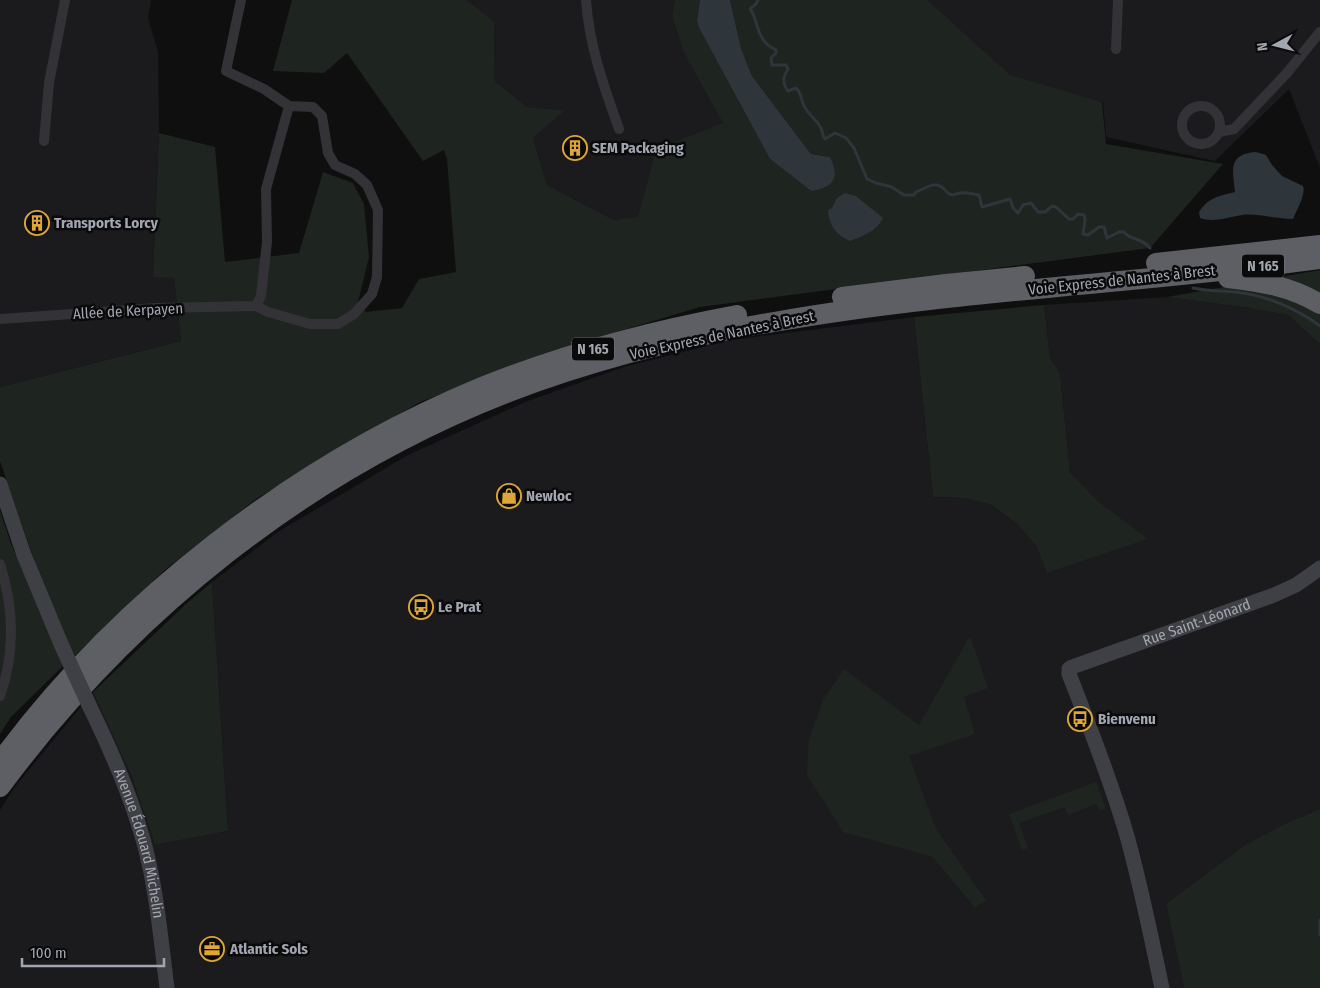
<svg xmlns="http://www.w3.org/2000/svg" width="1320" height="988" font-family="'Fira Sans Condensed',sans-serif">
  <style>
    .built { fill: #1b1b1d }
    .green { fill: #1e241f }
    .water { fill: #2e353b }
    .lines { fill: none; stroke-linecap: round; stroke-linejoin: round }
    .stream { stroke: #2e353b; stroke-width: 3 }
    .street { stroke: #333337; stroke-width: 10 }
    .secondary { stroke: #3f4045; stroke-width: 15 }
    .highway { stroke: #5d5f65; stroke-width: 20 }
    .secondary-bridge { stroke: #3f4045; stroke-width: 15 }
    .labels { text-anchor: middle; stroke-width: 5; stroke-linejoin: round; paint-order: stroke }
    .shield { fill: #0a0a0b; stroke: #74777e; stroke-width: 1 }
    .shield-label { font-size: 14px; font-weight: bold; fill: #a2a6b0 }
    .poi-label { font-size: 15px; font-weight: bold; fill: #a2a6b0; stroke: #0a0a0b; text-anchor: start }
    .street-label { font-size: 15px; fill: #a2a6b0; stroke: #0a0a0b }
  </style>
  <rect width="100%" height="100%" fill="#0f0f10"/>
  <path class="built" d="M0 0H151L148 18 158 52 159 133 153 276 174 278 181 341 0 387Z
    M467 0H675L672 16 683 51 724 123 656 149 638 218 614 220 547 185 533 138 564 110 527 107 495 81 494 23Z
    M923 0H1320V168L1289 89 1215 161 1106 137 1103 102 1003 75Z
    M1167 297 1242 307 1288 315 1320 344V809L1289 822 1166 904 1184 988H0V810L14 788 93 692 131 775 155 845 228 831 212 582 281 530 408 455 525 402 624 367 730 340 914 317 933 497 963 498 992 505 1017 524 1036 546 1047 573 1147 539 1098 501 1070 472 1060 373 1050 358 1044 305Z"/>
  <path class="green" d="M292 0H467L494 22 495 81 527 107 565 110 533 138 547 185 614 220 638 217 656 149 723 123 683 51 672 16 675 0H700L697 20 699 28 770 159 811 191 830 157 811 154 752 76 741 48 730 0H927L1010 75 1102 102 1106 144 1223 164 1150 248 700 307 563 348 420 402 256 499 166 569 75 656 51 609 0 461V387L181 341 174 278 153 277 159 133 215 147 225 262 299 253 323 172 353 183 364 204 369 257 358 302 366 312 402 308 419 279 456 272 447 159 444 150 423 161 347 53 324 73 273 71Z
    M1320 270V344L1288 315 1242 307 1167 297Z
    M1044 305 1050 358 1060 373 1070 472 1098 501 1148 539 1047 573 1036 546 1017 524 992 505 963 498 933 497 914 317Z
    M0 511 10 541 63 666 11 717 0 734Z
    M212 582 228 831 155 845 131 775 93 692 186 604Z
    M970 636 988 688 964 697 975 734 909 756 936 829 986 900 975 908 933 857 843 832 807 775 809 739 823 700 844 669 919 725Z
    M1096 782 1106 808 1099 811 1096 804 1068 815 1065 807 1019 823 1028 848 1022 850 1009 814Z
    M1320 809V988H1184L1166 904 1247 844 1289 822Z"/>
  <path class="water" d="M700 0H730L741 48 752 76 811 154 830 157C840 179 834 187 811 191L770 159 699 28 697 20Z
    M1256 152 1266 155 1272 165 1282 176 1303 186C1306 195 1297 209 1293 219 1278 219 1255 213 1242 215 1228 217 1215 223 1200 218L1199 212C1209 197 1219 196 1235 192 1233 171 1227 154 1256 152Z
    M845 193 856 196 883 218C877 231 863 236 850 241 836 235 829 226 828 210L832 208 837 198Z"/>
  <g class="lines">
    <path class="stream" d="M758 0 756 4 750 9C758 19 756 34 766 43 768 46 773 48 776 50V53L771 58 772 65H786L788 69C783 77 782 83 788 91L796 88C802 93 801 103 806 109 810 116 817 120 821 128 823 133 822 135 825 139L835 133 846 138 854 148 867 179 876 183 892 187 904 195H914L916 192 932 185H937L942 187 949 194 953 195C961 191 970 193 979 195L982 207 1010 199 1013 208 1018 213 1023 205 1031 203 1038 212H1045L1052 206 1056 207 1069 219H1073L1078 214 1084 215C1087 222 1083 227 1083 234L1088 235 1099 227H1104L1107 238 1119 232H1124C1131 241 1141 237 1150 248
      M1193 288C1207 291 1221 291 1235 292 1265 295 1296 308 1320 326
      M1320 920V935"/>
    <path class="street" d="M241 0 226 71 264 89 289 106 313 107 322 116 328 153 335 165 355 174 367 185 378 210 377 277 372 294 354 314 338 324H310L268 312 256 306
      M586 0C589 45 604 87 619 129
      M1116 49 1118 0
      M1182 125a19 19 0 1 1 38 0a19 19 0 1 1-38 0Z
      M1219 132 1234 129 1287 73 1320 32
      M44 141 49 83 65 0
      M0 319 157 308 256 306 261 296 267 242 266 189 289 106
      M0 564C14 608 15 653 0 696"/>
    <g class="secondary">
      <path d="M0 484 24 555 61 644"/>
      <path id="s1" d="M89 705C108 744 126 784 139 826 156 878 160 934 167 988"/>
      <path id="s2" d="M1162 988C1151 937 1141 886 1127 836 1111 781 1090 727 1069 674V669L1072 667 1274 595 1296 585 1320 568"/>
    </g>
    <path class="highway" d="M1156 263 1320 245
      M1228 278C1262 282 1290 286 1320 304
      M842 297 946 284 1025 276
      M0 762C118 601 297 463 482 387 564 354 650 331 737 315
      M0 787C130 612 305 471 509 392 595 359 684 337 774 322 955 290 1139 284 1320 259"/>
    <path class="secondary-bridge" d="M61 644 89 705"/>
  </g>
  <defs>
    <symbol id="building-ring" viewBox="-11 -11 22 22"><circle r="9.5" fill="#0a0a0b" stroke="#dda53a" stroke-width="1.5"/><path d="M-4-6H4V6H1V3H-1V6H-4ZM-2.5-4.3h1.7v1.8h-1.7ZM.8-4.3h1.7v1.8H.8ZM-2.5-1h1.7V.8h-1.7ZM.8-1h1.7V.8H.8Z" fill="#dda53a"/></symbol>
    <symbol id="shop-ring" viewBox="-11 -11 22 22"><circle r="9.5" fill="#0a0a0b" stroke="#dda53a" stroke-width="1.5"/><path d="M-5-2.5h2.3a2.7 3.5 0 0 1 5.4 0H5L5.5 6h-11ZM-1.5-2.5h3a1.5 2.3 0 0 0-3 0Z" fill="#dda53a"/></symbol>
    <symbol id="bus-ring" viewBox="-11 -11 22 22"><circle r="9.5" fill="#0a0a0b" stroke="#dda53a" stroke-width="1.5"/><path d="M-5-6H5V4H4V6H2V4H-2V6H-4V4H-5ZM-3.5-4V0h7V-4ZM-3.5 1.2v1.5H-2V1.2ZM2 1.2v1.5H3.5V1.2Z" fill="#dda53a"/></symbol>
    <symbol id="office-ring" viewBox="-11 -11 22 22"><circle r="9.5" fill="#0a0a0b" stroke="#dda53a" stroke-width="1.5"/><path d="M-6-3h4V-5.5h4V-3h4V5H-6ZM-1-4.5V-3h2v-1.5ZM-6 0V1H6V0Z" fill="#dda53a"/></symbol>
  </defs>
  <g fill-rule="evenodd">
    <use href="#building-ring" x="561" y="134" width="28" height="28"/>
    <use href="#building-ring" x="23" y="209" width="28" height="28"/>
    <use href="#shop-ring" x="495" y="482" width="28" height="28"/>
    <use href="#bus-ring" x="407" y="593" width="28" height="28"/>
    <use href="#bus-ring" x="1066" y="705" width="28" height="28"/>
    <use href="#office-ring" x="198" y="935" width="28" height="28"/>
  </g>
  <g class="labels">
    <g class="shield">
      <rect x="1242" y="254.5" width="42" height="23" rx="4"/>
      <rect x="572" y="337.5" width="42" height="23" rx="4"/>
    </g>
    <g class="shield-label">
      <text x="1263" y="271">N 165</text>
      <text x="593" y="354">N 165</text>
    </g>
    <g class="poi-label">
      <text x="592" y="153">SEM Packaging</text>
      <text x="54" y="228">Transports Lorcy</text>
      <text x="526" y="501">Newloc</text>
      <text x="438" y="612">Le Prat</text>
      <text x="1098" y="724">Bienvenu</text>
      <text x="230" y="954">Atlantic Sols</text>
    </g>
    <g class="street-label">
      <text transform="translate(1122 280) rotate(-6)" y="5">Voie Express de Nantes à Brest</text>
      <text transform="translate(128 311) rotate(-3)" y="5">Allée de Kerpayen</text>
      <text transform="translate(722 335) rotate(-12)" y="5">Voie Express de Nantes à Brest</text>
      <text dy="5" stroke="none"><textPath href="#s2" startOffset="469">Rue Saint-Léonard</textPath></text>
      <text dy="5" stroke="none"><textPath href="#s1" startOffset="148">Avenue Édouard Michelin</textPath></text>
    </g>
  </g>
  <g transform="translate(1275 45) rotate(263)" stroke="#0a0a0b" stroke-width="4" paint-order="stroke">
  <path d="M0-4L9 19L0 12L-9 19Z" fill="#a2a6b0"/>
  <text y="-8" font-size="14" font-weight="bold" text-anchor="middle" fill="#a2a6b0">N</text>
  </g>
  <path d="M22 958v8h142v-8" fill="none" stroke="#a2a6b0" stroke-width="2.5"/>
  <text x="30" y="958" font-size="15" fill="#a2a6b0" stroke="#0a0a0b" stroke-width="4" paint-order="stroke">100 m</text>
</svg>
